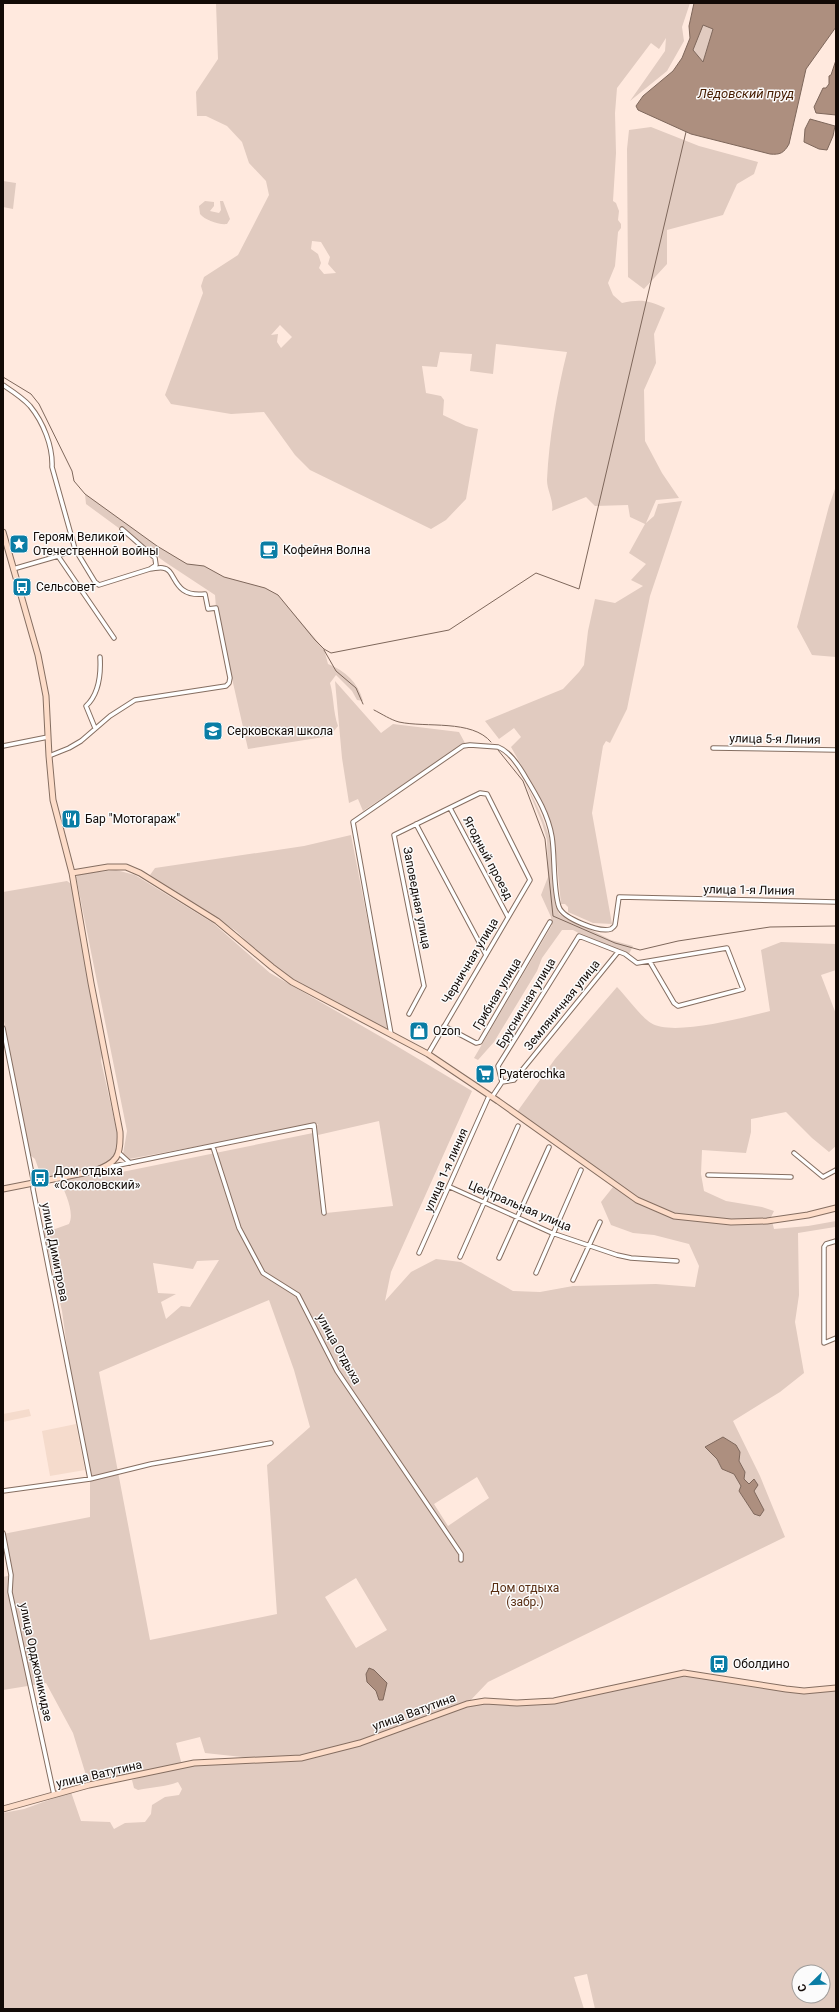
<svg xmlns="http://www.w3.org/2000/svg" width="839" height="2012" font-family="Roboto,sans-serif">
  <style>
    .built { fill: #f5dbcc }
    .green { fill: #e1cbc0; fill-rule: evenodd }
    .water { fill: #ad8f7f; stroke: #7e675b; fill-rule: evenodd }
    .lines { fill: none; stroke-linecap: round; stroke-linejoin: round }
    .stream { stroke: #7e675b; stroke-width: 1 }
    .street-casing { stroke: #856e61; stroke-width: 5.5 }
    .secondary-casing { stroke: #856e61; stroke-width: 7 }
    .street { stroke: #fff; stroke-width: 3.5 }
    .secondary { stroke: #fddcc8; stroke-width: 5 }
    .labels { text-anchor: middle; stroke-width: 3; stroke-linejoin: round; paint-order: stroke }
    .poi-label { font-size: 12px; fill: #120a06; stroke: #fbfbfb; text-anchor: start }
    .street-label { font-size: 12px; fill: #120a06; stroke: #fbfbfb }
    .park-label { font-size: 12px; fill: #592e13; stroke: #fbfbfb }
    .water-label { font-size: 13px; font-style: italic; fill: #461d01; stroke: #fbfbfb }
  </style>
  <rect width="100%" height="100%" fill="#ffe9de"/>
  <path class="built" d="M29 1409 31 1416 3 1422V1414Z
    M76 1424 85 1470 50 1476 42 1431Z"/>
  <path class="green" d="M216 3H690L682 27 684 41 667 71 630 101 665 51 666 38 659 49 651 43 617 88 615 113 616 153 613 201 616 203 619 211 618 220 621 224V228L618 232 615 266 608 283 613 295 622 303C640 299 648 300 665 308L654 334 656 363 644 390 645 441 662 473 679 498 656 500 646 523 654 516 658 504 682 501 650 596 627 709 610 743 606 741 603 746 592 813 612 924 593 923 568 912V907L565 904H561L554 834 546 809 511 747 521 737 514 728 499 739 485 721 563 689 579 672 584 665 588 631 595 599 615 603 643 586 631 580 646 564 629 553 645 524 630 517 628 505 595 506 586 497 552 511C554 500 547 491 547 480 549 438 557 392 567 352L496 344 493 374 470 371 472 354 440 352 437 367 422 366 426 393 441 396 444 400 443 415 466 426 478 429 466 499 446 520 431 529 310 470 295 455 264 412 231 414 171 404 165 395 203 293 201 286 204 277 238 255 269 195 266 181 249 163 242 142 227 126 206 116H197L196 92 218 59ZM312 241 321 242 330 257 328 264 336 273 324 274 319 268 321 263 318 254 311 249ZM280 325 292 337 281 348 277 342 278 334 271 335Z
    M703 24 713 29 703 62 693 50Z
    M651 127 699 146 758 162 754 174 737 184 723 215 667 230V264L644 289 628 277 627 149 629 130Z
    M3 181 16 183 13 209 3 207Z
    M205 201 214 202V206L210 211 219 213 221 210 220 201H223L230 219 227 224C218 225 205 220 200 214L199 206Z
    M836 486V657L812 655 797 627 829 506Z
    M85 494 157 546 187 564 204 566 224 577 265 588 278 595 324 649 328 664C345 671 358 682 363 701L357 700 352 691 336 675 330 683C334 697 333 712 338 726L330 736 248 749 216 608 215 595 165 562 86 504Z
    M335 681 381 733 393 724 459 732 465 743 363 811 358 799 349 803 342 758Z
    M525 782C534 800 544 818 549 837 555 862 550 889 559 914L611 940 633 946 629 954 605 947 573 930H562L542 958 537 971 494 1042 478 1060 474 1058 552 925 551 917 541 895 548 877 547 840 542 823Z
    M351 835 388 1025 386 1029 294 980 272 965 236 931 150 875 155 868 304 846Z
    M116 870 135 875 213 923 270 973 390 1042 472 1091 391 1272 385 1301 411 1272 436 1259 461 1262 513 1291 540 1292 573 1286 656 1284 695 1287 699 1266 689 1244 654 1235 633 1233 611 1225 601 1202 617 1182 517 1112 555 1059 617 987C626 996 641 1017 651 1023 672 1037 746 1017 770 1011L761 950 781 942 836 944V970L821 975 836 1014V1146L829 1152 812 1138 786 1112 751 1119V1132L746 1153 702 1150 701 1174 704 1191 726 1201 762 1207 774 1211 771 1217 774 1229 808 1226 836 1221V1231L835 1227 798 1233 799 1295 795 1322 804 1373 780 1392 733 1421 760 1476 785 1537 488 1682 467 1704 485 1701 540 1703 684 1673 786 1689 836 1688V2009H595L587 1974 574 1977 584 2009H3V1813L24 1809 71 1792 81 1821 110 1822 114 1829 125 1823 145 1822 151 1814 152 1805 165 1797 179 1795 182 1789 178 1782C165 1787 152 1787 138 1790L134 1788 132 1780 157 1771 89 1785 73 1733 46 1683 3 1690V1577L11 1575 3 1534 90 1517V1479L73 1392 62 1311 44 1233 69 1224C75 1213 65 1191 59 1180L50 1181 40 1173 35 1159 30 1155 3 1016V892L67 881 74 886 102 1055 101 1061 117 1132 118 1154 106 1168 112 1174 313 1133 318 1124 129 1159 123 1154 127 1131 76 877 79 874ZM379 1121 393 1206 326 1213 318 1135ZM219 1260 190 1307 181 1306 166 1319 161 1302 176 1294 158 1293 153 1263 193 1269 197 1261ZM269 1300 294 1370 310 1427 267 1465 277 1614 150 1640 99 1372ZM723 1437 736 1445 740 1452 739 1461 745 1472 744 1479 754 1491 764 1510 754 1514 739 1491 741 1486 734 1474 722 1469 717 1459 706 1447ZM477 1477 489 1498 448 1526 434 1504ZM356 1578 387 1630 356 1648 325 1597ZM374 1670 387 1683 383 1700H379ZM200 1737 205 1753 260 1759 182 1765 176 1743ZM799 1972H823V1996H799Z"/>
  <path class="water" d="M694 3H836V27L806 69 789 144C784 153 780 155 770 154L691 134 638 110 636 106 643 96 673 71 682 58 690 38 689 26ZM703 25 713 29 703 62 693 50Z
    M836 60V115L816 113 814 107 823 88H826L829 84V76L831 75Z
    M810 119 835 126 833 136 827 150 819 149 804 142 805 129Z
    M723 1437 736 1445 740 1452 739 1461 745 1472 744 1479 749 1484 754 1479 758 1485 754 1491 764 1510 760 1516 754 1514 739 1491 741 1486 734 1474 722 1469 717 1459 705 1447Z
    M369 1668 374 1670 387 1683 383 1700H379L376 1691 367 1682 366 1674Z"/>
  <g class="lines">
    <path class="stream" d="M3 377 31 394 39 404 72 471 74 481 85 494 157 546 187 564 204 566 224 577 265 588 278 595 315 640 324 649 331 653 449 630 536 573 579 589 686 132
      M324 650 336 671 356 688 363 704
      M374 710C382 714 391 720 399 722 426 728 472 719 491 742
      M498 750 523 781 545 839 553 916 615 943 640 950 678 941 770 927 836 926"/>
    <defs>
      <path id="street" d="M3 385C12 391 23 398 30 406 43 422 53 446 52 467L75 549 95 582 99 585 150 569 156 565 155 558 122 529
        M58 556 114 638
        M13 569 58 556 75 549
        M95 728 86 706C99 694 101 674 100 657
        M3 746 48 737
        M713 748 836 750
        M49 756 69 748 81 741 110 716 135 700 226 686 229 683 230 678 216 608 208 609 205 594C171 598 177 569 163 568 159 567 154 569 150 569
        M450 808 508 917
        M416 824 486 955
        M409 1014 424 986 394 835 480 793 487 794 530 880 428 1054
        M444 1026 476 1043 480 1042 550 922
        M3 1028 33 1179V1189L90 1479
        M391 1034 353 822 463 746 470 745 498 747C509 751 517 763 523 773 535 793 548 813 552 837 555 856 553 890 559 907 563 918 599 933 611 929 612 928 614 927 615 925L619 897 836 902
        M502 1082 498 1066 579 936 625 954 637 963 727 948 743 989 678 1006 674 1003 650 962
        M502 1082 514 1080 618 952
        M492 1097 502 1082
        M213 1147 239 1228 263 1273 298 1295 337 1371 461 1554V1560
        M119 1153 130 1163
        M794 1153 823 1177 836 1170
        M108 1165 114 1166 314 1125 324 1213
        M708 1175 791 1177
        M450 1187 552 1233 617 1255 631 1258 677 1261
        M836 1241 826 1244 824 1247V1343L836 1338
        M419 1253 489 1096
        M460 1257 518 1126
        M499 1258 549 1147
        M536 1273 581 1170
        M573 1280 600 1222
        M3 1491 90 1479 151 1464 271 1443
        M3 1533 11 1575 10 1592 54 1795"/>
      <path id="secondary" d="M3 532 38 655 46 696 49 756 53 800 72 873 91 983 120 1132C121 1156 117 1163 94 1171L3 1189
        M72 873 108 867H126L140 873 217 921 272 967 292 982 428 1054 498 1101 637 1200 674 1216 731 1222 767 1221 808 1215 836 1208
        M3 1809 89 1785 194 1763 301 1758 360 1743 467 1704 485 1701 517 1703 554 1701 684 1673 786 1689 804 1691 836 1688"/>
    </defs>
    <use href="#street" class="street-casing"/>
    <use href="#secondary" class="secondary-casing"/>
    <use href="#street" class="street"/>
    <use href="#secondary" class="secondary"/>
  </g>
  <defs>
    <symbol id="sight-square" viewBox="-11 -11 22 22"><rect x="-9" y="-9" width="18" height="18" rx="4" fill="#0a7da5" stroke="#fbfbfb"/><path d="M0-6L1.8-2.2L6-1.7L2.9 1.2L3.7 5.4L0 3.3L-3.7 5.4L-2.9 1.2L-6-1.7L-1.8-2.2Z" fill="#fff"/></symbol>
    <symbol id="cafe-square" viewBox="-11 -11 22 22"><rect x="-9" y="-9" width="18" height="18" rx="4" fill="#0a7da5" stroke="#fbfbfb"/><path d="M-5.5-4.5H6V0H3Q3 3.5 0 3.5H-2.5Q-5.5 3.5-5.5 0ZM3-3.2v2h1.7v-2ZM-6 4.5H4V6H-6Z" fill="#fff"/></symbol>
    <symbol id="bus-square" viewBox="-11 -11 22 22"><rect x="-9" y="-9" width="18" height="18" rx="4" fill="#0a7da5" stroke="#fbfbfb"/><path d="M-5-6H5V4H4V6H2V4H-2V6H-4V4H-5ZM-3.5-4V0h7V-4ZM-3.5 1.2v1.5H-2V1.2ZM2 1.2v1.5H3.5V1.2Z" fill="#fff"/></symbol>
    <symbol id="school-square" viewBox="-11 -11 22 22"><rect x="-9" y="-9" width="18" height="18" rx="4" fill="#0a7da5" stroke="#fbfbfb"/><path d="M0-5L7-2L0 1L-7-2ZM-4 1L0 2.5L4 1V4Q0 6-4 4Z" fill="#fff"/></symbol>
    <symbol id="restaurant-square" viewBox="-11 -11 22 22"><rect x="-9" y="-9" width="18" height="18" rx="4" fill="#0a7da5" stroke="#fbfbfb"/><path d="M-5-6h1v4h1v-4h1v4h1v-4h1v5L-1.5 .5V6h-2V.5L-5-1ZM5-6V6H3V1.5H1.5Q1.5-4 5-6Z" fill="#fff"/></symbol>
    <symbol id="shop-square" viewBox="-11 -11 22 22"><rect x="-9" y="-9" width="18" height="18" rx="4" fill="#0a7da5" stroke="#fbfbfb"/><path d="M-5-2.5h2.3a2.7 3.5 0 0 1 5.4 0H5L5.5 6h-11ZM-1.5-2.5h3a1.5 2.3 0 0 0-3 0Z" fill="#fff"/></symbol>
    <symbol id="supermarket-square" viewBox="-11 -11 22 22"><rect x="-9" y="-9" width="18" height="18" rx="4" fill="#0a7da5" stroke="#fbfbfb"/><path d="M-6-5.5h2.5l.6 2H6L4.5 2H-2.5L-4.4-4H-6ZM-1.5 3.2a1.3 1.3 0 1 0 .1 0ZM3 3.2a1.3 1.3 0 1 0 .1 0Z" fill="#fff"/></symbol>
  </defs>
  <g fill-rule="evenodd">
    <use href="#sight-square" x="8" y="533" width="22" height="22"/>
    <use href="#cafe-square" x="258" y="539" width="22" height="22"/>
    <use href="#bus-square" x="11" y="576" width="22" height="22"/>
    <use href="#school-square" x="202" y="720" width="22" height="22"/>
    <use href="#restaurant-square" x="60" y="808" width="22" height="22"/>
    <use href="#shop-square" x="408" y="1020" width="22" height="22"/>
    <use href="#supermarket-square" x="474" y="1063" width="22" height="22"/>
    <use href="#bus-square" x="29" y="1167" width="22" height="22"/>
    <use href="#bus-square" x="708" y="1653" width="22" height="22"/>
  </g>
  <g class="labels">
    <g class="poi-label">
      <text x="33" y="541">Героям Великой<tspan x="33" dy="14">Отечественной войны</tspan></text>
      <text x="283" y="554">Кофейня Волна</text>
      <text x="36" y="591">Сельсовет</text>
      <text x="227" y="735">Серковская школа</text>
      <text x="85" y="823">Бар "Мотогараж"</text>
      <text x="433" y="1035">Ozon</text>
      <text x="499" y="1078">Pyaterochka</text>
      <text x="54" y="1175">Дом отдыха<tspan x="54" dy="14">«Соколовский»</tspan></text>
      <text x="733" y="1668">Оболдино</text>
    </g>
    <g class="street-label">
      <text transform="translate(775 739) rotate(1)" y="4">улица 5-я Линия</text>
      <text transform="translate(488 858) rotate(62)" y="4">Ягодный проезд</text>
      <text transform="translate(749 890) rotate(1)" y="4">улица 1-я Линия</text>
      <text transform="translate(417 898) rotate(79)" y="4">Заповедная улица</text>
      <text transform="translate(470 961) rotate(-59)" y="4">Черничная улица</text>
      <text transform="translate(497 994) rotate(-59)" y="4">Грибная улица</text>
      <text transform="translate(526 1003) rotate(-59)" y="4">Брусничная улица</text>
      <text transform="translate(562 1005) rotate(-51)" y="4">Земляничная улица</text>
      <text transform="translate(446 1170) rotate(-66)" y="4">улица 1-я линия</text>
      <text transform="translate(520 1206) rotate(23)" y="4">Центральная улица</text>
      <text transform="translate(55 1252) rotate(79)" y="4">улица Димитрова</text>
      <text transform="translate(339 1349) rotate(61)" y="4">улица Отдыха</text>
      <text transform="translate(36 1662) rotate(78)" y="4">улица Орджоникидзе</text>
      <text transform="translate(414 1712) rotate(-20)" y="4">улица Ватутина</text>
      <text transform="translate(99 1774) rotate(-13)" y="4">улица Ватутина</text>
    </g>
    <g class="park-label">
      <text x="525" y="1592">Дом отдыха<tspan x="525" dy="14">(забр.)</tspan></text>
    </g>
    <g class="water-label">
      <text x="746" y="98">Лёдовский пруд</text>
    </g>
  </g>
  <rect width="839" height="2012" fill="none" stroke="#120a06" stroke-width="8"/>
  <g transform="translate(811 1984) rotate(247)"><circle r="19" fill="#fbfbfb" stroke="#9e9b99"/>
  <path d="M0-3L7 15L0 10L-7 15Z" fill="#0a7da5"/>
  <text y="-6" font-size="11" font-weight="bold" text-anchor="middle" fill="#120a06">С</text>
  </g>
</svg>
